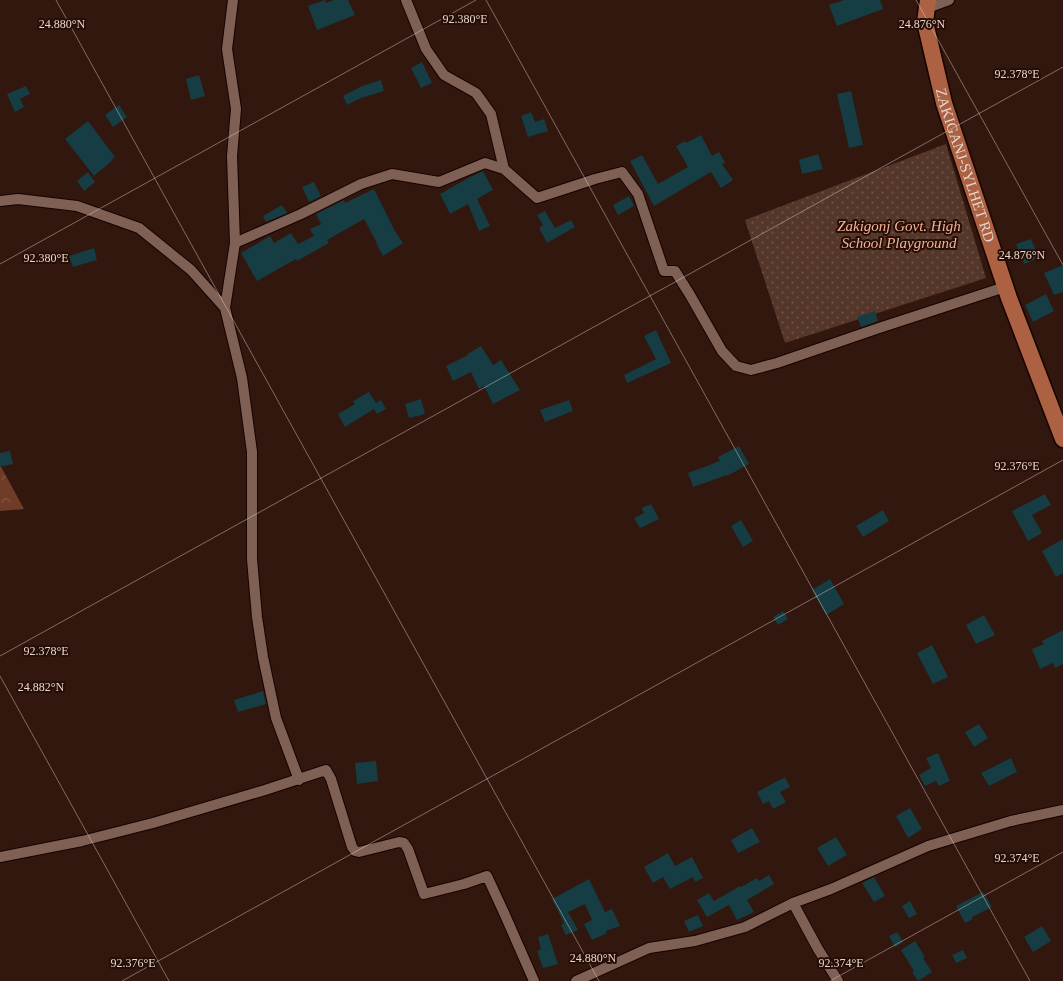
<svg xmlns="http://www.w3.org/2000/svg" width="1063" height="981" font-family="Georgia,serif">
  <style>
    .green { fill: url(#green-dots) }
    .forest { fill: url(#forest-crowns) }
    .building { fill: #153d43 }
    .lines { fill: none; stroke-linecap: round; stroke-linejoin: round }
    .minor-casing { stroke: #170300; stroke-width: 12 }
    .primary-casing { stroke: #170300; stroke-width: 19 }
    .minor { stroke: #7f6054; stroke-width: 10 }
    .primary { stroke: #ab6142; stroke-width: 16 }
    .ticks { fill: none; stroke: #e7d5ce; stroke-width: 1; stroke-opacity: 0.45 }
    .labels { text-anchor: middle; stroke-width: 4; stroke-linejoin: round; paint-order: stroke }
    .street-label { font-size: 15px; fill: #e7d5ce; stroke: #260e05 }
    .park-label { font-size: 15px; font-style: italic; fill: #f5b298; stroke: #260e05 }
    .ticks-label { font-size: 12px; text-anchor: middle; fill: #e7d5ce; stroke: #260e05; stroke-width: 4; stroke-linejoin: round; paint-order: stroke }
  </style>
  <defs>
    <pattern id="green-dots" width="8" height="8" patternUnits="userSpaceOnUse" patternTransform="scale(1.25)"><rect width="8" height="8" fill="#54362a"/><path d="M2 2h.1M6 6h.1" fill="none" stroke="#6d5248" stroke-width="1.8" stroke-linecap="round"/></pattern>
    <pattern id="forest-crowns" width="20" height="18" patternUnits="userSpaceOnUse" patternTransform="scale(1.25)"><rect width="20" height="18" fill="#6e3c27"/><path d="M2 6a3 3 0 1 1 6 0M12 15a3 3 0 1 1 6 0" fill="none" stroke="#835745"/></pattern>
  </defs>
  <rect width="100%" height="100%" fill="#31170d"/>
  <path class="green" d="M946 144 986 278 785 343 745 220Z"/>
  <path class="forest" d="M0 465 24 509 0 511Z"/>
  <path class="building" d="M325 0 326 3 334 0H348L355 15 317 30 308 6Z
    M844 0H880L883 9 837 26 829 5Z
    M422 62 432 83 421 88 411 68Z
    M199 75 205 96 191 100 186 79Z
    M381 80 384 91 361 98 347 105 343 96 362 86Z
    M26 86 30 94 20 99 24 107 15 112 7 94Z
    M851 91 863 145 849 148 837 94Z
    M119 105 127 117 113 127 105 115Z
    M531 112 535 122 544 119 548 131 528 137 521 116Z
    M88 121 115 157 112 159 113 160 94 176 65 139Z
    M701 135 712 156 719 152 725 162 722 164 733 180 721 188 711 172 654 206 630 161 642 155 658 184 688 167 676 146 685 141 686 143Z
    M818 154 823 169 802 174 799 160Z
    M483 171 493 190 477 199 490 226 479 231 468 204 450 214 440 194 470 177Z
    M88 172 95 182 84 191 77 181Z
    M314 182 321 196 309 202 302 187Z
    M374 189 395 231 403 243 383 256 376 243H377L364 219 327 240 329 243 297 261 296 259 257 281 241 253 270 236 274 243 291 233 298 244 314 236 310 229 321 224 316 214 344 200 345 203Z
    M629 196 634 206 618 215 613 205Z
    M282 205 287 213 266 222 263 216Z
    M545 211 555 228 571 220 575 227 547 243 539 228 543 225 537 215Z
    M1031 239 1039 258 1024 264 1016 244Z
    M94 248 97 260 73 267 69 256Z
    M1063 265V292L1054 295 1044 273Z
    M1046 294 1054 311 1033 322 1025 305Z
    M875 311 878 321 861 327 857 317Z
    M656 330 671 363 627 383 624 375 656 359 644 336Z
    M481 346 493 365 501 360 520 390 493 404 484 386 479 389 471 372 453 381 446 366 468 355 467 354Z
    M369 392 376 403 381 400 386 409 377 414 374 409 345 427 338 414 355 404 353 401Z
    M421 399 425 414 409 418 405 404Z
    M569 400 573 411 545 422 540 410Z
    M739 446 749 464 727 476V475L693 487 688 473 720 461 718 457Z
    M10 451 13 464 0 467V453Z
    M1045 494 1051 505 1032 515 1042 533 1028 541 1012 511Z
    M651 504 659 519 640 528 634 518 644 513 642 508Z
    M883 510 889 521 863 537 856 526Z
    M741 520 753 541 743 547 731 526Z
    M1063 539V573L1056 577 1042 551Z
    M830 579 844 604 826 615 812 590Z
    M783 611 788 619 778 625 773 617Z
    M984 615 995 635 976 644 966 625Z
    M1063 630V664L1055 668 1053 663 1040 669 1032 649 1044 644 1042 641Z
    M932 645 948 677 933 684 917 653Z
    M263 691 266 704 238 712 234 700Z
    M979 724 988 738 974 747 965 732Z
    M938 753 950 781 939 786 936 781 925 786 919 775 931 768 926 758Z
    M1011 758 1017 772 989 786 981 773Z
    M376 761 378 781 357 784 355 763Z
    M785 777 790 787 780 792 786 802 773 809 769 801 763 804 757 792Z
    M910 808 922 829 908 838 896 816Z
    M752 828 760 842 738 853 731 840Z
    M836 837 847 855 828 866 817 848Z
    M668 853 675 866 692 857 703 878 695 882 693 877 670 889 663 877 653 883 644 867Z
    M769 875 774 884 747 900 754 912 737 920 729 905 707 917 697 900 709 893 714 901 740 886 741 887 757 878 759 881Z
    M874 877 885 896 874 902 862 883Z
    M589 879 605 912 612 909 620 926 606 931 607 933 592 940 584 924 592 920 585 904 568 912 578 930 566 935 561 925 564 923 552 899Z
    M983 892 992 907 972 917 973 919 965 923 956 906Z
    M910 901 917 914 909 918 902 906Z
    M698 915 703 926 689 932 684 921Z
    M1042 926 1051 941 1033 952 1024 937Z
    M897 932 903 942 895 947 889 936Z
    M548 934 558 964 543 968 537 951 541 949 538 937Z
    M915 941 925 957 923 958 932 972 918 981 912 972 914 971 901 950Z
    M963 950 967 958 956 963 952 955Z"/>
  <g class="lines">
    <defs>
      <path id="minor" d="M406 0 426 49 444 75 476 93 491 114 504 169
        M927 8 949 0
        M0 201 18 199 77 206 139 228 191 270 225 308 242 378 252 452V559L257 617 263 657 276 718 299 780
        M235 243 301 214 361 184 392 174 439 182 485 163 504 169 537 198 595 179 622 172 638 194 664 271H675L690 295 722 351 736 366 751 370 777 363 879 328 1005 287
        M225 308 235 243 232 156 236 109 227 49 233 0
        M0 857 82 841 153 823 265 790 326 770 331 779 352 847 355 851 359 852 399 842 404 843 408 849 424 894 464 884 487 876 505 915 534 981
        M793 903 818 949 838 981
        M576 981 649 948 695 941 745 927 793 903 831 889 928 846 1011 821 1063 810"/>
      <g id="primary">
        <path id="s1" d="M928 0 925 22 944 103 1009 298 1063 439"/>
      </g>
    </defs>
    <use href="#minor" class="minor-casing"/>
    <use href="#primary" class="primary-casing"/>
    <use href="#minor" class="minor"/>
    <use href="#primary" class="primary"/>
  </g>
  <path class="ticks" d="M56 0 599 981M486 0 1030 981M916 0 1063 265M0 264 476 0M0 656 1063 67M0 676 169 981M122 981 1063 460M830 981 1063 852"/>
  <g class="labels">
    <g class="street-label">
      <text dy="5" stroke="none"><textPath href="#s1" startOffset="171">ZAKIGANJ-SYLHET RD</textPath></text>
    </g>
    <g class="park-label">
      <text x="899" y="231">Zakigonj Govt. High<tspan x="899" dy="17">School Playground</tspan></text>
    </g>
  </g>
  <g class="ticks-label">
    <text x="465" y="23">92.380°E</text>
    <text x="62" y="28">24.880°N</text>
    <text x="922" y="28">24.876°N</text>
    <text x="1017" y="78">92.378°E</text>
    <text x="1022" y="259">24.876°N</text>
    <text x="46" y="262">92.380°E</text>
    <text x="1017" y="470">92.376°E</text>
    <text x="46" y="655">92.378°E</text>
    <text x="41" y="691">24.882°N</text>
    <text x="1017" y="862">92.374°E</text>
    <text x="593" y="962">24.880°N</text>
    <text x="133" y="967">92.376°E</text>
    <text x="841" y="967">92.374°E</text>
  </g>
</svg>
